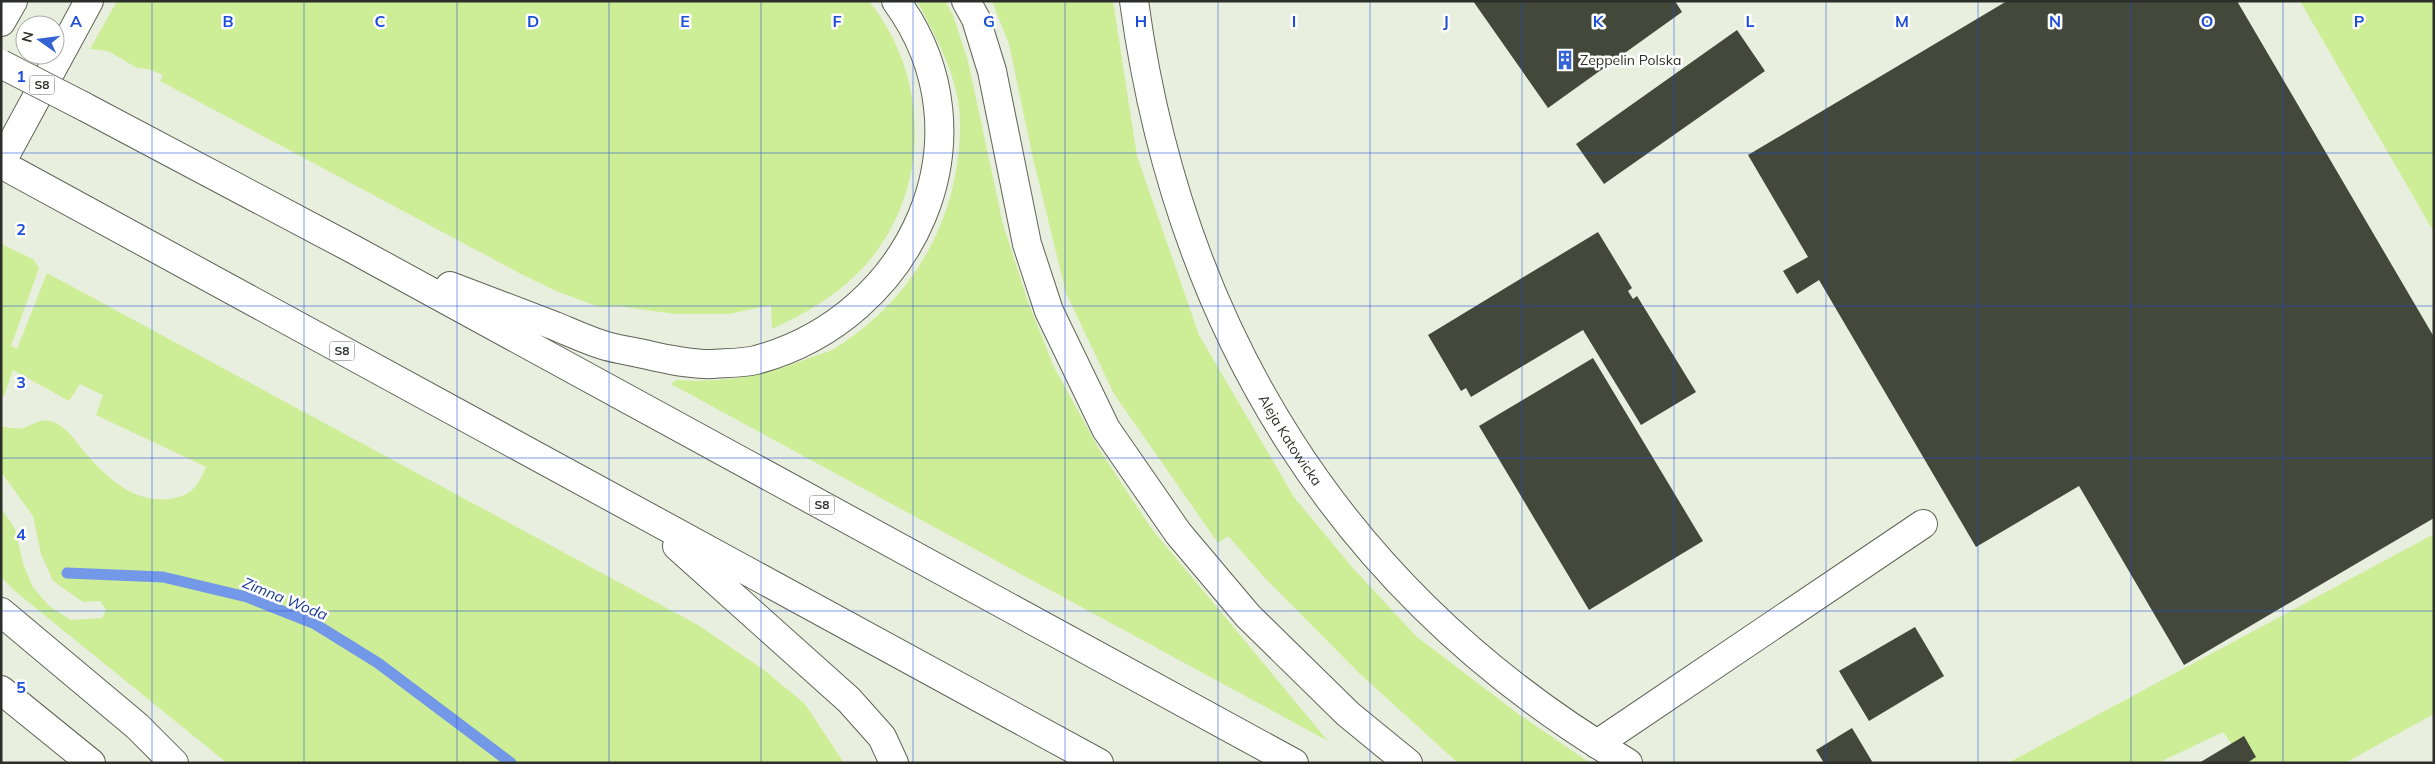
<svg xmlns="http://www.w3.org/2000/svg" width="2435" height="764" font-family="Mulish,sans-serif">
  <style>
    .green { fill: #cded96 }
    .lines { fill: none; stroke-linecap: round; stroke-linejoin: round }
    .stream { stroke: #7498e8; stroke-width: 11 }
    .building { fill: #43483b }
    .minor-casing { stroke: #5f6456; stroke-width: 30 }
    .major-casing { stroke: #5f6456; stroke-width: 30 }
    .highway-casing { stroke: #5f6456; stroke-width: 30 }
    .minor { stroke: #fff; stroke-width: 28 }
    .major { stroke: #fff; stroke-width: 28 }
    .highway { stroke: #fff; stroke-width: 28 }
    .highway-bridge-casing { stroke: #5f6456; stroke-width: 30; stroke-linecap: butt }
    .highway-bridge { stroke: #fff; stroke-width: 28 }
    .grid { fill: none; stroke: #1d4ed8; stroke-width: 1; stroke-opacity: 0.55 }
    .labels { text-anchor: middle; stroke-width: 5; stroke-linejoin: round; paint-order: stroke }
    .shield { fill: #fff; stroke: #6b6d69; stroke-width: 1 }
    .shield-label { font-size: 12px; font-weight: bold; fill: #2c2f29 }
    .poi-label { font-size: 14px; fill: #2c2f29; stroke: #fff; text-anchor: start }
    .street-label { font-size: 14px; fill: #2c2f29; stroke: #fff }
    .water-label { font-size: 15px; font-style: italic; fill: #183a94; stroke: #fff }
    .grid-label { font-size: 16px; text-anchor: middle; font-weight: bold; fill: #1d4ed8; stroke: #fff; stroke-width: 5; stroke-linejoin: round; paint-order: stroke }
  </style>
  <rect width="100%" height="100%" fill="#e9efdf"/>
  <path class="green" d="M117 1H869C933 81 931 199 858 273 834 297 803 315 772 329L771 305 729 314H675L617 306 599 307 556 291 521 274 160 81 163 75 148 69 137 68 108 51 90 49Z
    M917 1H945L953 15 968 61 1003 224 1028 302 1054 367 1099 449 1151 528 1328 741 671 384 676 380C723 383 765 376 809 358 818 355 829 352 837 347 914 298 960 217 960 125 961 82 937 39 917 1Z
    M992 1H1113L1137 156 1199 335 1294 497 1352 567 1416 636 1517 713 1590 763H1458L1360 674 1264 577 1228 536 1218 543 1114 394 1066 293 1032 154 1009 44Z
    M2300 1H2434V232Z
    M1 244 33 259 39 268 11 346 17 349 47 273 698 625 764 670 805 704 844 763H227L16 592 1 577V508L15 529 23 563 32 586 49 606 71 620 102 618 106 610 100 601 83 602 53 581 41 554 33 516 1 472V426C8 428 18 429 24 428 35 424 43 416 56 423 66 428 76 441 83 450 104 475 132 503 168 499 191 496 197 488 206 467L96 415 103 395 80 384 69 401 13 370 4 396H1Z
    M2434 534V714L2345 763H2245L2223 732 2158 763H2008Z"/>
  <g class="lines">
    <path class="stream" d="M67 573 163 577 247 597 315 624 378 663 511 763"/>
  </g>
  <path class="building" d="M1473 1H1675L1682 12 1548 108Z
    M2007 1H2237L2434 337V518L2184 665 2079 486 1976 547 1819 280 1797 294 1783 271 1808 257 1748 155Z
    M1737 30 1765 71 1604 184 1576 144Z
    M1598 232 1632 288 1628 291 1633 299 1637 296 1696 392 1641 425 1583 330 1471 397 1466 388 1461 391 1428 335Z
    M1593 358 1703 541 1589 610 1479 426Z
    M1915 627 1944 676 1869 721 1839 671Z
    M1852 728 1873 763H1824L1816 750Z
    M2244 736 2256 757 2247 763H2199Z"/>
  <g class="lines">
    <defs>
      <g id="minor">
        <path id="s1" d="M1134 1C1179 331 1340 592 1628 763"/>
        <path d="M1597 744 1923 524"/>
      </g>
      <path id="major" d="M1 22 13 1
        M1 163 89 1"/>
      <path id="highway" d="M966 1 976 19 992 71 1027 244 1049 311 1106 429 1178 533 1248 616 1348 714 1408 763
        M83 106 351 248 1294 763
        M1 164 1099 763
        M450 286C485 299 520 313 555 326 572 333 589 341 606 346 621 350 637 352 652 356 671 360 693 365 713 364 727 363 743 363 756 360 912 318 996 138 896 1
        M677 546 849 700 882 737 894 763
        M1 612 137 726 174 763
        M1 690 91 763"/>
    </defs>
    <use href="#minor" class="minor-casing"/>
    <use href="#major" class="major-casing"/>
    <use href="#highway" class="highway-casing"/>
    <use href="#minor" class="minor"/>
    <use href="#major" class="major"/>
    <use href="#highway" class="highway"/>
    <defs>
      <path id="highway-bridge" d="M1 64 83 106"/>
    </defs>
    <use href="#highway-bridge" class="highway-bridge-casing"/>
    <use href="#highway-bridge" class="highway-bridge"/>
  </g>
  <path class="grid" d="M152 1V763M304 1V763M457 1V763M609 1V763M761 1V763M913 1V763M1065 1V763M1218 1V763M1370 1V763M1522 1V763M1674 1V763M1826 1V763M1978 1V763M2131 1V763M2283 1V763M1 153H2434M1 306H2434M1 458H2434M1 611H2434"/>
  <defs>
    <symbol id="building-bare" viewBox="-9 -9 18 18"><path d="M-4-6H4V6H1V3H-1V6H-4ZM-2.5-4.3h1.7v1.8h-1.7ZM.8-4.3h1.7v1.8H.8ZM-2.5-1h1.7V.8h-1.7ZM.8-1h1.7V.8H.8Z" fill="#3663d3" stroke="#fff" stroke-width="2.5" paint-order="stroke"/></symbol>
  </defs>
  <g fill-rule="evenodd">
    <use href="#building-bare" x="1551" y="46" width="28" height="28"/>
  </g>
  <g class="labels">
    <g class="shield">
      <rect x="29.5" y="75.5" width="25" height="19" rx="4"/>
      <rect x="329.5" y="341.5" width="25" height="19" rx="4"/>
      <rect x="809.5" y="495.5" width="25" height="19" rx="4"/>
    </g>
    <g class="shield-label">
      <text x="42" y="89">S8</text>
      <text x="342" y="355">S8</text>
      <text x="822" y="509">S8</text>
    </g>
    <g class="poi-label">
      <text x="1580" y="65">Zeppelin Polska</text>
    </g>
    <g class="street-label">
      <text dy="5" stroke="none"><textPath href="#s1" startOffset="470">Aleja Katowicka</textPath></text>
    </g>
    <g class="water-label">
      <text transform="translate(285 599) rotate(22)" y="5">Zimna Woda</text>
    </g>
  </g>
  <g class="grid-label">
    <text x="76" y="27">A</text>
    <text x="228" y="27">B</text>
    <text x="380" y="27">C</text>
    <text x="533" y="27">D</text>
    <text x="685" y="27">E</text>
    <text x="837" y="27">F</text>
    <text x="989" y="27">G</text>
    <text x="1141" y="27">H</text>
    <text x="1294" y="27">I</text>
    <text x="1446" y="27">J</text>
    <text x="1598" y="27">K</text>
    <text x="1750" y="27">L</text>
    <text x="1902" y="27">M</text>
    <text x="2055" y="27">N</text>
    <text x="2207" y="27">O</text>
    <text x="2359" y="27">P</text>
    <text x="21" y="82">1</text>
    <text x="21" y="235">2</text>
    <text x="21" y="388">3</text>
    <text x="21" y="540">4</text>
    <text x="21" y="693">5</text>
  </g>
  <rect width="2435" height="764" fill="none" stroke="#2c2f29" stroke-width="5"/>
  <g transform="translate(40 40) rotate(284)"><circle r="24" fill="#ffffff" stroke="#abaca9"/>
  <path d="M0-4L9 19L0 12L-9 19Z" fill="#3663d3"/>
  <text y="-8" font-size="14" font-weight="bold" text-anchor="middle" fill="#2c2f29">N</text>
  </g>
</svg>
